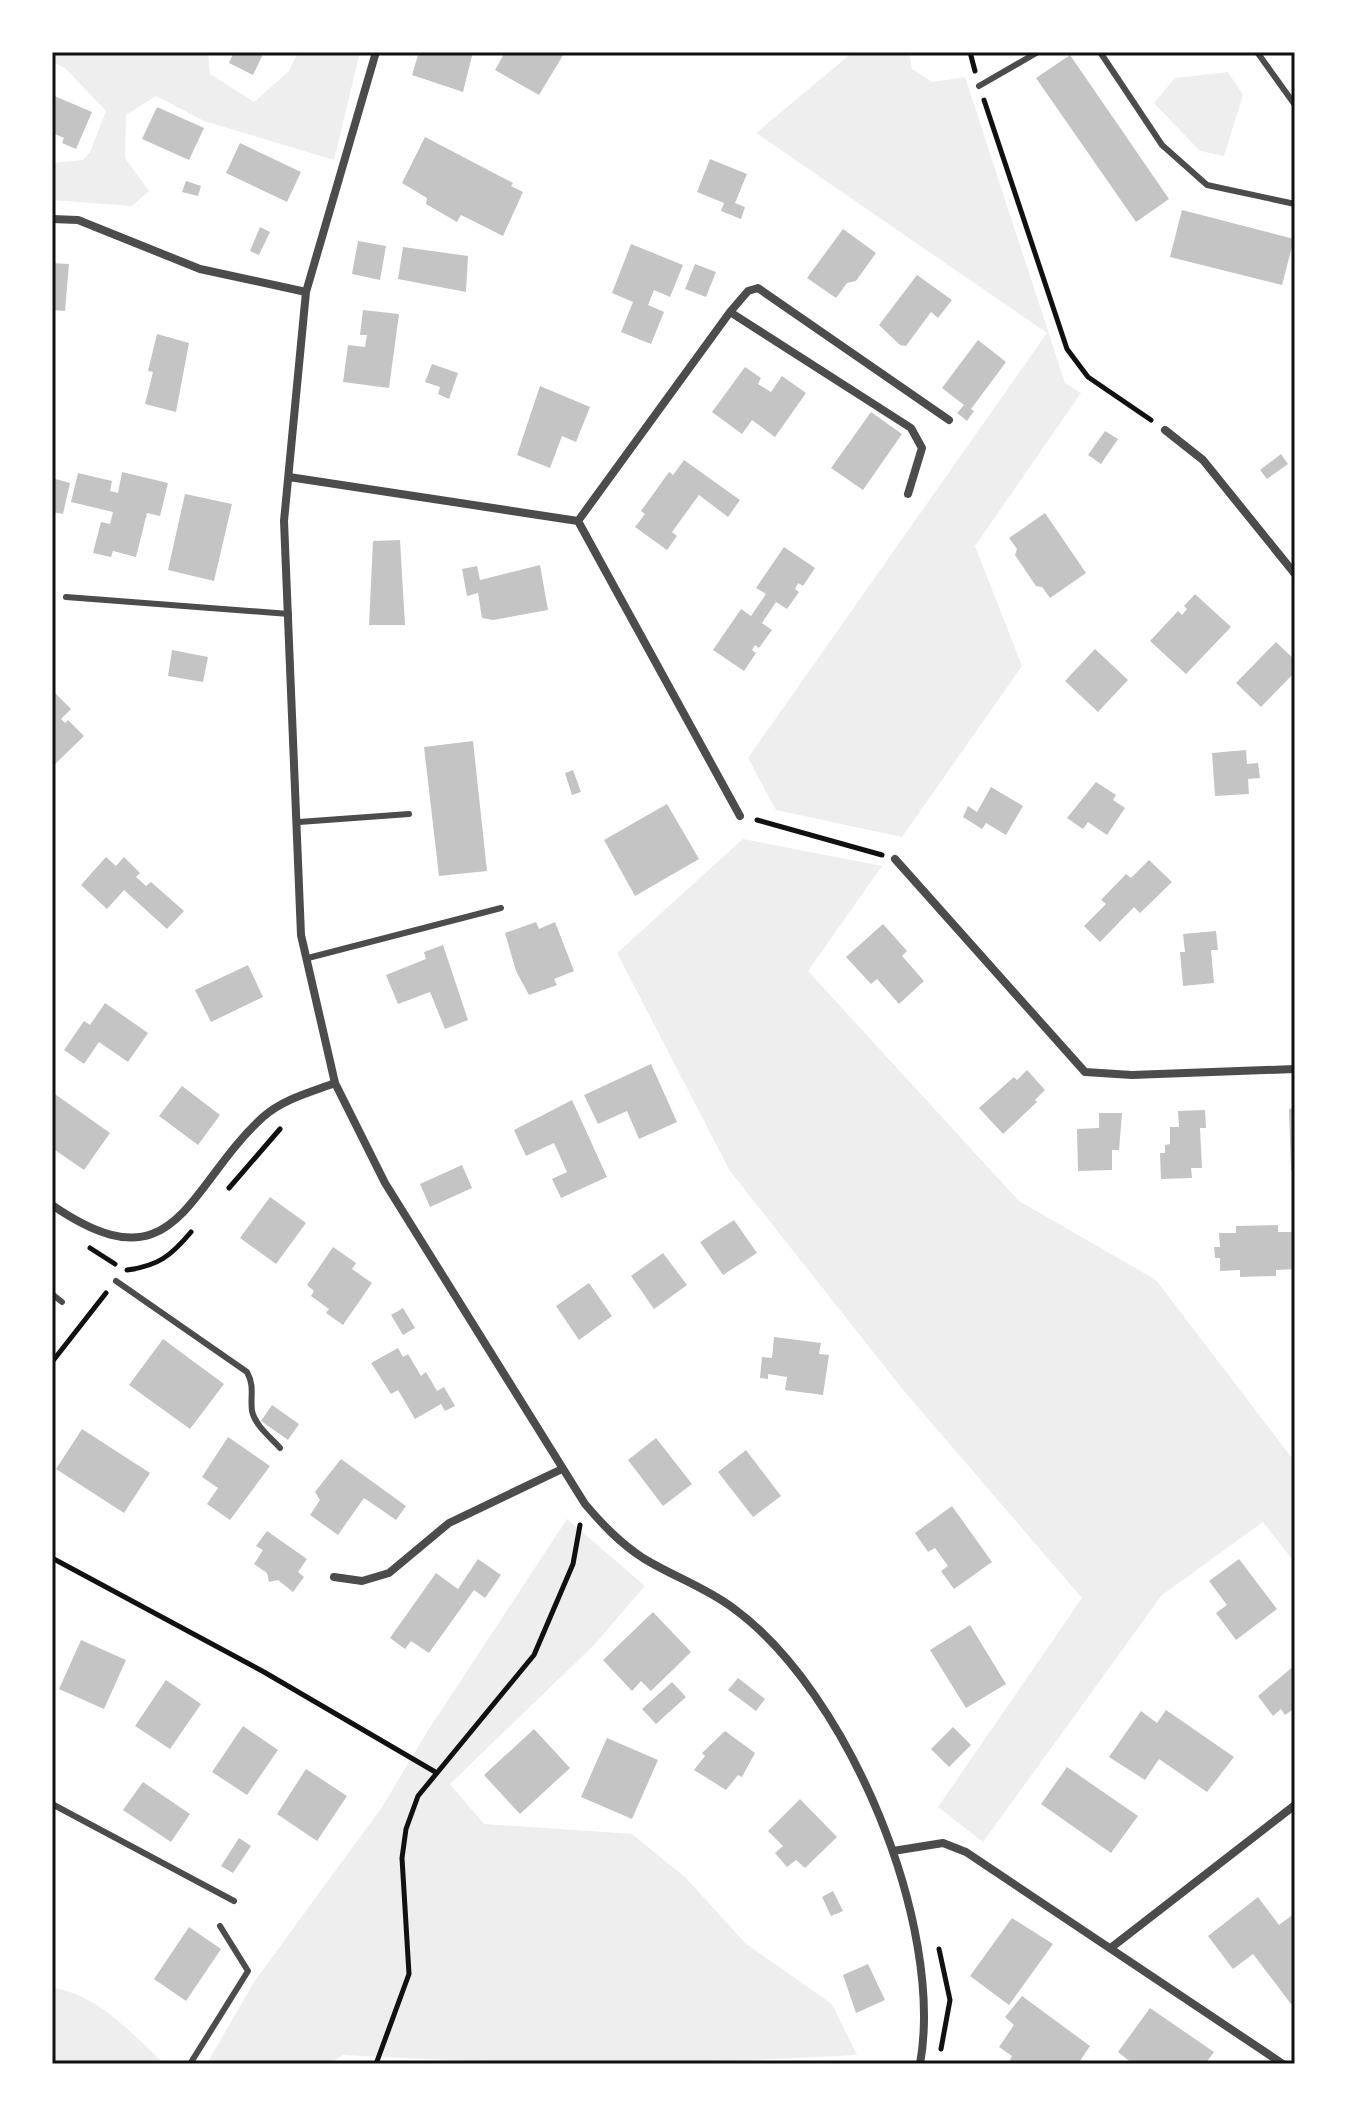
<svg xmlns="http://www.w3.org/2000/svg" width="1347" height="2116" font-family="Poppins,sans-serif">
  <style>
    .green { fill: #eee }
    .building { fill: #c4c4c4 }
    .lines { fill: none; stroke-linecap: round; stroke-linejoin: round }
    .path { stroke: #111; stroke-width: 5 }
    .service { stroke: #4c4c4c; stroke-width: 6 }
    .minor { stroke: #4c4c4c; stroke-width: 8 }
    .neatline { fill: none; stroke: #111; stroke-width: 3 }
  </style>
  <rect width="100%" height="100%" fill="#fff"/>
  <path class="green" d="M52 52H208L210 74 254 102 289 71 298 52H360L334 160 204 121 156 96 126 115 125 158 149 191 132 206 52 200V163L83 160 90 152 106 111 66 69 52 61Z
    M853 52H909L912 69 932 82 965 77 1065 383 1081 393 975 546 1022 666 902 837 776 810 748 758 1047 333 756 133Z
    M1228 72 1243 95 1224 156 1200 151 1154 103 1175 78Z
    M743 839 882 866 808 971 1019 1201 1156 1280 1295 1462V1563L1263 1522 1162 1595 983 1842 938 1807 1082 1598 904 1391 730 1171 617 953Z
    M567 1519 645 1586 594 1645 450 1784 484 1824 632 1834 686 1878 745 1943 832 2004 857 2055C685 2065 515 2065 343 2055L329 2064H217L209 2060 254 1982 382 1807 427 1732Z
    M52 1988C97 1993 133 2035 165 2064H52Z"/>
  <path class="building" d="M234 52H264L253 75 229 63Z
    M419 52H473L463 92 412 75Z
    M505 52H565L539 95 495 70Z
    M1070 55 1169 199 1136 222 1036 78Z
    M52 95 92 112 76 149 62 143 64 138 55 134 52 141Z
    M157 107 204 128 189 160 142 139Z
    M425 137 513 183 511 186 523 192 503 236 461 215 457 222 426 204 427 198 402 183Z
    M240 143 301 172 287 202 226 173Z
    M710 159 747 174 735 203 745 207 741 219 721 211 724 203 697 192Z
    M186 181 201 186 198 196 182 192Z
    M1182 210 1294 239 1282 285 1170 257Z
    M260 227 270 232 259 255 250 251Z
    M843 229 876 253 856 281 847 283 836 298 807 278Z
    M358 241 386 246 380 280 352 274Z
    M631 244 683 265 670 297 654 290 648 305 664 312 651 344 621 332 633 302 612 293Z
    M403 247 468 256 466 292 398 279Z
    M52 263 69 264 65 311 52 310Z
    M695 264 716 272 706 297 685 289Z
    M917 275 952 300 938 318 931 312 906 346 900 345 879 325Z
    M363 310 399 314 389 388 343 382 348 345 365 347 367 335H360Z
    M157 334 189 343 176 412 145 404 153 372 148 371Z
    M978 340 1006 362 971 409 974 411 967 421 957 413 964 405 942 388Z
    M432 364 458 373 449 399 438 394 440 387 425 382Z
    M745 367 761 378 758 384 771 392 782 376 806 393 775 437 752 420 742 434 712 412Z
    M540 386 590 407 576 442 562 436 550 468 517 455Z
    M871 412 902 434 863 490 831 468Z
    M1105 431 1118 439 1101 464 1088 455Z
    M1281 454 1288 464 1267 479 1260 470Z
    M684 460 740 500 728 517 699 495 672 532 677 536 667 550 635 527 645 514 641 511 669 472 673 475Z
    M122 472 168 483 160 516 147 513 136 557 113 551 111 557 93 553 101 522 110 524 113 512 71 502 78 473 112 481 110 491 118 493Z
    M52 478 70 483 63 514 52 512Z
    M185 494 232 504 214 581 168 570Z
    M1045 513 1086 573 1050 598 1042 587 1036 586 1015 555 1017 549 1009 538Z
    M400 540 405 625H369L373 541Z
    M784 547 815 568 803 586 798 583 795 589 799 592 787 609 776 602 762 623 772 630 759 648 755 645 752 650 756 653 744 671 713 650 741 609 751 616 766 594 756 588Z
    M540 565 548 610 493 620 482 618 478 593 467 596 462 569 477 566 480 580Z
    M1195 594 1231 627 1186 674 1150 641 1178 611 1182 615 1187 609 1184 606Z
    M1276 642 1295 660V672L1261 707 1236 683Z
    M1095 649 1128 680 1098 712 1065 681Z
    M172 650 208 657 203 682 168 676Z
    M52 690 71 709 61 719 65 723 68 720 84 736 52 767Z
    M473 741 487 871 439 876 424 747Z
    M1246 750 1247 764 1258 763 1260 778 1248 779 1249 794 1215 796 1212 753Z
    M573 770 581 792 572 795 565 773Z
    M1096 782 1116 795 1113 800 1125 808 1107 835 1088 822 1083 829 1067 818Z
    M991 787 1023 806 1006 835 986 823 982 829 963 817 968 806 977 812Z
    M667 804 699 859 635 896 604 840Z
    M106 857 116 866 124 857 140 873 136 877 146 886 151 882 184 911 167 929 124 890 107 909 81 885Z
    M1149 860 1172 882 1140 913 1134 907 1100 942 1084 926 1106 904 1101 900 1126 874 1131 878Z
    M536 922 539 929 555 922 574 971 554 979 557 985 529 995 516 971 505 933Z
    M883 924 907 951 902 956 924 981 899 1004 877 979 871 984 846 957Z
    M1216 931 1218 950H1211L1214 983 1183 986 1180 952H1185L1183 934Z
    M443 945 468 1020 445 1029 430 992 398 1004 386 975 426 959 424 952Z
    M248 965 263 997 211 1022 195 990Z
    M105 1003 148 1033 128 1062 99 1042 84 1064 64 1050 84 1021 90 1025Z
    M651 1064 677 1122 639 1139 627 1111 598 1124 584 1095Z
    M1027 1070 1045 1090 1035 1100 1037 1102 1003 1134 979 1108 1014 1077 1017 1080Z
    M182 1086 220 1115 198 1145 159 1116Z
    M52 1092 110 1133 84 1170 52 1148Z
    M572 1100 607 1177 561 1198 552 1179 567 1172 554 1143 526 1156 514 1130Z
    M1295 1108V1170H1291L1289 1109Z
    M1205 1110 1206 1128H1200L1202 1168H1191L1192 1178 1161 1179 1160 1153H1165V1145L1170 1144V1127H1179L1178 1111Z
    M1099 1113H1122L1119 1150H1112V1170L1078 1171 1077 1129 1099 1128Z
    M462 1165 472 1188 430 1207 420 1184Z
    M270 1197 306 1223 276 1264 240 1238Z
    M734 1220 757 1253 723 1275 700 1242Z
    M1278 1225V1232H1295V1269L1276 1270V1276L1240 1277V1270L1220 1271V1258H1215L1214 1247H1220L1219 1233H1236V1226Z
    M333 1247 356 1263 352 1269 372 1283 343 1325 326 1313 329 1309 311 1296 314 1291 307 1285Z
    M663 1253 687 1285 654 1309 631 1276Z
    M589 1283 612 1316 579 1340 556 1306Z
    M403 1308 415 1328 403 1335 391 1315Z
    M774 1337 821 1343 819 1354 829 1355 823 1395 785 1390 787 1377 768 1374V1379L760 1378 762 1357 772 1358Z
    M163 1339 224 1384 190 1429 129 1385Z
    M398 1348 403 1357 408 1354 421 1376 426 1372 437 1391 444 1387 455 1406 445 1411 441 1404 415 1419 398 1390 391 1394 371 1363Z
    M272 1405 299 1424 288 1440 261 1421Z
    M82 1429 150 1473 124 1513 56 1469Z
    M228 1437 270 1466 230 1520 207 1504 218 1488 202 1477Z
    M656 1438 692 1484 663 1506 628 1460Z
    M746 1450 781 1496 753 1517 718 1472Z
    M341 1459 406 1506 396 1520 364 1498 338 1535 310 1515 320 1500 315 1492Z
    M952 1506 992 1562 954 1589 941 1571 948 1566 935 1548 928 1552 915 1533Z
    M267 1531 307 1559 298 1572 304 1577 293 1592 278 1580 269 1582 267 1573 254 1564 263 1550 256 1546Z
    M478 1559 501 1575 485 1598 474 1590 429 1653 411 1641 405 1649 390 1638 436 1573 458 1589Z
    M1239 1559 1277 1609 1236 1640 1216 1613 1227 1605 1209 1581Z
    M653 1612 691 1652 651 1691 641 1681 632 1691 603 1660Z
    M970 1625 1006 1684 966 1708 930 1650Z
    M81 1640 126 1660 104 1709 59 1689Z
    M1295 1665V1708L1285 1715 1281 1709 1273 1716 1258 1696Z
    M738 1678 765 1699 756 1711 728 1690Z
    M166 1680 201 1704 170 1749 135 1726Z
    M672 1682 686 1697 656 1724 642 1709Z
    M1166 1710 1234 1757 1207 1792 1159 1759 1145 1780 1109 1757 1141 1711 1157 1723Z
    M243 1726 278 1750 247 1795 212 1772Z
    M953 1727 971 1745 949 1767 931 1749Z
    M534 1729 570 1768 520 1814 484 1775Z
    M725 1731 755 1753 742 1777 738 1775 726 1790 694 1770 705 1756 702 1753Z
    M607 1738 658 1760 632 1819 581 1797Z
    M1067 1767 1138 1816 1111 1853 1041 1804Z
    M306 1769 347 1796 317 1841 277 1814Z
    M143 1782 190 1814 171 1842 123 1810Z
    M800 1799 837 1837 805 1868 796 1860 787 1867 775 1853 783 1846 768 1831Z
    M239 1838 251 1846 233 1873 221 1866Z
    M833 1891 843 1911 831 1916 822 1897Z
    M1258 1897 1279 1925 1295 1913V2001L1291 2004 1253 1954 1233 1969 1208 1936Z
    M1012 1918 1053 1944 1009 2005 970 1976Z
    M189 1927 221 1949 186 2001 154 1979Z
    M868 1964 885 2000 856 2013 843 1975Z
    M1022 1996 1090 2046 1078 2064H1008L1012 2056 999 2047 1014 2025 1005 2017Z
    M1150 2008 1214 2052 1205 2064H1133L1118 2052Z"/>
  <g class="lines">
    <path class="path" d="M962 52H970L975 71
      M984 100 1067 349 1088 377 1151 420
      M757 820 882 855
      M229 1188 280 1129
      M90 1248 115 1264
      M127 1270C158 1266 171 1256 191 1232
      M52 1362 106 1293
      M52 1558 264 1672 437 1773
      M939 1949 950 2000 941 2049
      M376 2064 409 1974 402 1858 406 1829 418 1796 534 1655 573 1564 580 1525"/>
    <path class="service" d="M1100 52 1162 145 1207 185 1295 204
      M1257 52 1295 105
      M979 86 1038 52
      M66 597 289 614
      M299 822 409 814
      M308 958 501 908
      M116 1281 247 1372C255 1387 250 1396 252 1411 255 1425 270 1437 280 1448
      M52 1294 62 1302
      M52 1804 234 1901
      M190 2064 248 1971 220 1926"/>
    <path class="minor" d="M376 52 306 292 284 521 301 935 335 1083 385 1183 585 1504C603 1525 620 1543 643 1558 672 1576 705 1587 733 1608 848 1691 945 1925 920 2064
      M52 219 78 220 200 269 306 292
      M730 312 911 428 922 448 908 494
      M1165 430 1203 460 1295 574
      M289 477 578 521 740 816
      M578 521 730 312 748 291 758 288 949 420
      M895 859 1085 1072 1132 1075 1295 1069
      M52 1205C177 1291 186 1187 263 1117 283 1099 311 1092 335 1083
      M334 1577 362 1581 389 1573 449 1523 562 1469
      M893 1851 943 1843 966 1852 1283 2064
      M1112 1947 1295 1805"/>
  </g>
  <rect width="1347" height="2116" fill="none" stroke="#ffffff" stroke-width="108"/>
  <rect x="54" y="54" width="1239" height="2008" class="neatline"/>
</svg>
